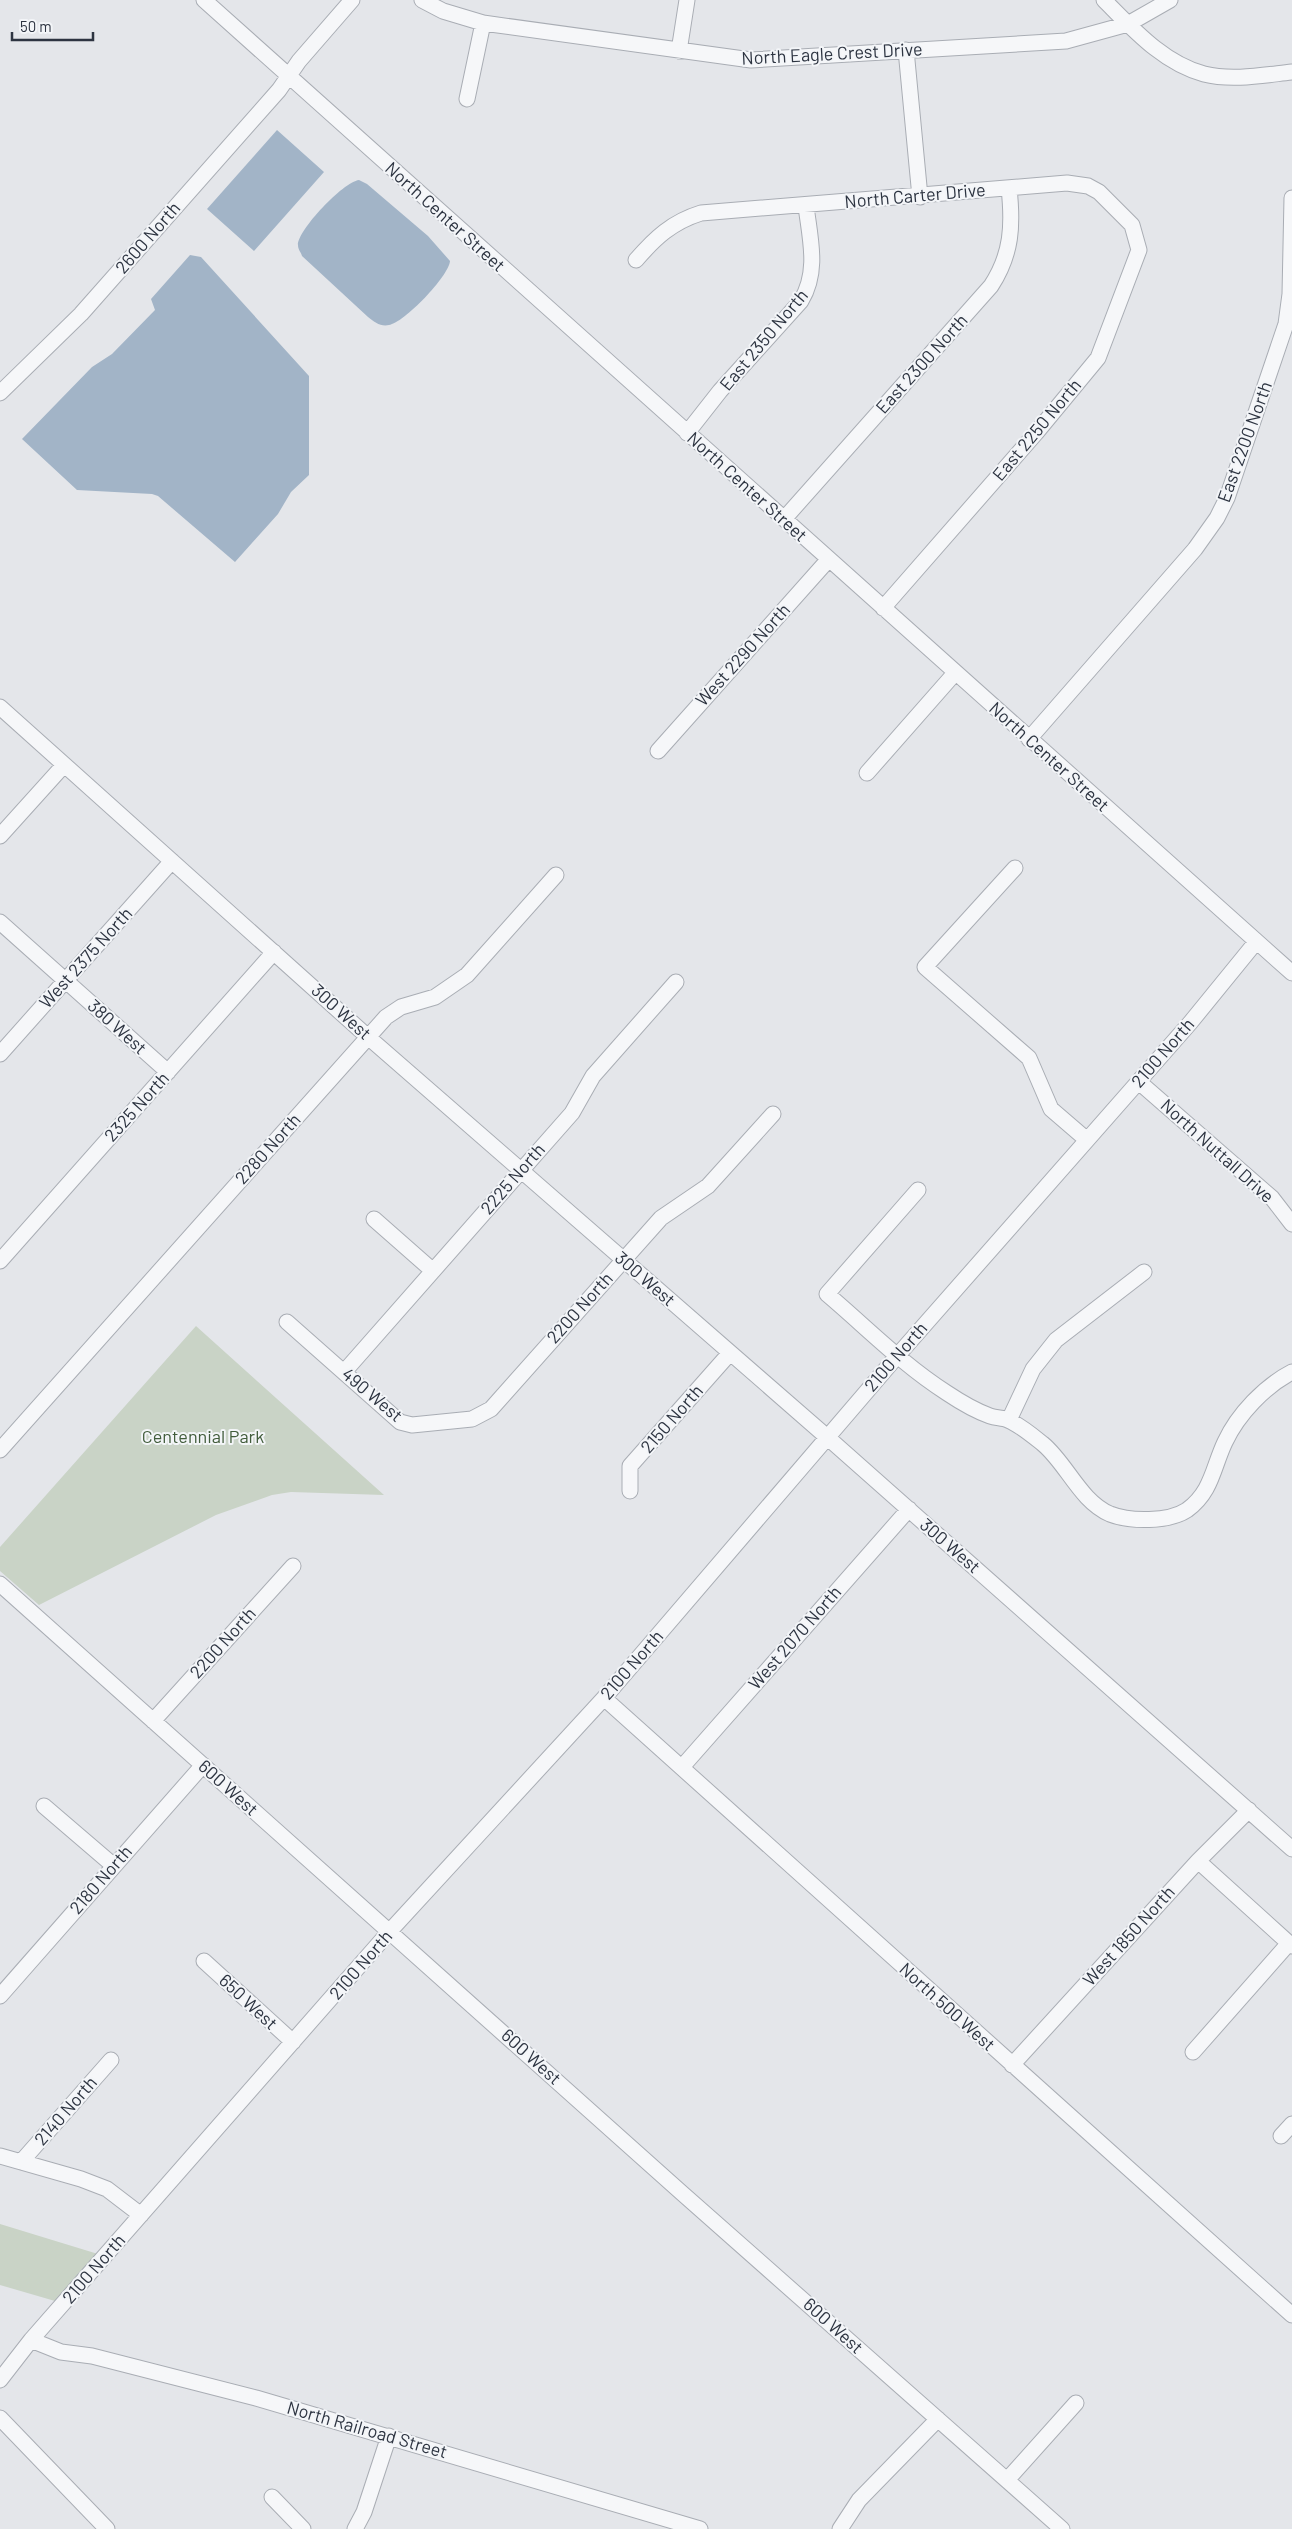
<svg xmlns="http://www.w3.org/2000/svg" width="1292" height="2529" font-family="Barlow,sans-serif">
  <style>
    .green { fill: #c9d3c6 }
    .water { fill: #a2b4c7 }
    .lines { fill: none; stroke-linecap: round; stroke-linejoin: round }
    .minor-casing { stroke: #a9adb4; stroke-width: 17 }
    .minor { stroke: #f6f7f9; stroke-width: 15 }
    .labels { text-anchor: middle; stroke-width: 4; stroke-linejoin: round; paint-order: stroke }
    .street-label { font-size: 18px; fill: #2d3441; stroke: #f3f5f8 }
    .park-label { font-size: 18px; fill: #415c3b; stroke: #f3f5f8 }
  </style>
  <rect width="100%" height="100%" fill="#e4e6ea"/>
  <path class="green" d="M196 1326 384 1495 291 1492 272 1495 216 1515 39 1605 0 1571V1547Z
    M0 2224 98 2254 55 2301 0 2285Z"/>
  <path class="water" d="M277 130 324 172 254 251 207 209Z
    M359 180 367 184 428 236 450 261C449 276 404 323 389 325 381 327 374 322 368 317L302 256C301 252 298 250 298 245 298 230 343 182 359 180Z
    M190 255 201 257 309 376V475L291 492 278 514 235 562 158 496 152 494 77 490 22 439 92 367 112 354 155 310 151 299Z"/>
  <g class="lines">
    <defs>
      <path id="minor" d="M204 0 1292 973
        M422 0 443 11 483 23 751 60 1066 41 1128 24 1170 0
        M1104 0C1133 29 1163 63 1204 74 1232 81 1264 75 1292 72
        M906 50 920 197
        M679 51 687 0
        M467 99 483 23
        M636 260C655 238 672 222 701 213L1067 183 1088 186 1099 192 1132 225 1139 250 1098 358 1036 433 883 608
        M0 393 81 314 279 90 299 61 352 0
        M687 433 720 391 801 301C819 271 810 239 806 206
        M784 519 991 286C1012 254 1013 225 1009 188
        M0 707 368 1037 827 1437 1292 1849
        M1029 739 1195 549 1217 518 1227 498 1286 324 1290 294 1292 198
        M658 751 829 559
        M867 773 955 673
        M0 836 64 765
        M1015 868 925 967 1029 1058 1051 1109 1087 1140
        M0 922 168 1072
        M0 1054 172 861
        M1139 1082 1272 1198 1292 1224
        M918 1190 827 1294C866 1327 903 1365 947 1393 959 1401 976 1411 990 1416 996 1418 1003 1418 1008 1420 1020 1425 1033 1436 1043 1444 1067 1464 1080 1501 1110 1514 1130 1522 1169 1522 1187 1510 1212 1492 1213 1467 1225 1442 1238 1414 1265 1386 1292 1372
        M374 1219 433 1271
        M0 1261 274 952
        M287 1322 400 1422 412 1425 472 1419 491 1409 661 1218 708 1186 773 1114
        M344 1372 572 1113 593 1076 676 982
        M1009 1420 1033 1369 1056 1340 1144 1272
        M0 1450 386 1017 401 1007 435 997 467 975 556 875
        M630 1491V1466L730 1353
        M0 1584 683 2194 1062 2529
        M604 1698 1292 2315
        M153 1721 293 1566
        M682 1767 909 1509
        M44 1806 114 1866
        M1198 1861 1292 1946
        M204 1961 293 2042
        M0 1996 203 1765
        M1193 2052 1289 1943
        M1012 2065 1198 1861 1249 1810
        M1281 2136 1292 2124
        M0 2156 81 2179 107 2189 141 2215
        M21 2162 111 2060
        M31 2340 61 2352 92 2356 256 2398 700 2529
        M0 2380 31 2340 389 1932 604 1698 898 1355 1190 1023 1256 942
        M0 2418 107 2529
        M1007 2480 1076 2403
        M272 2497 303 2529
        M355 2529 364 2512 389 2436
        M840 2529 859 2500 938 2419"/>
    </defs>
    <use href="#minor" class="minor-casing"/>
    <use href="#minor" class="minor"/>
  </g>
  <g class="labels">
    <g class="street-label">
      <text transform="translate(832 54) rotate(-3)" y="6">North Eagle Crest Drive</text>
      <text transform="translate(915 196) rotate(-5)" y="6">North Carter Drive</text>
      <text transform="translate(445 217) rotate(42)" y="6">North Center Street</text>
      <text transform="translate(148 238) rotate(-49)" y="6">2600 North</text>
      <text transform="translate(764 340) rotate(-50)" y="6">East 2350 North</text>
      <text transform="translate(922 364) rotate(-48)" y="6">East 2300 North</text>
      <text transform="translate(1037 430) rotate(-50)" y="6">East 2250 North</text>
      <text transform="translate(1245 442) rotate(-70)" y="6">East 2200 North</text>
      <text transform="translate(747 487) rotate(42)" y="6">North Center Street</text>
      <text transform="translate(743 655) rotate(-48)" y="6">West 2290 North</text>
      <text transform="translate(1049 757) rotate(42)" y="6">North Center Street</text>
      <text transform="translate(86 958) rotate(-48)" y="6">West 2375 North</text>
      <text transform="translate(341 1012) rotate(42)" y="6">300 West</text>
      <text transform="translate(117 1027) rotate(42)" y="6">380 West</text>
      <text transform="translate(1163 1053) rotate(-49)" y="6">2100 North</text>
      <text transform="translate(137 1107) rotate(-48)" y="6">2325 North</text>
      <text transform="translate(268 1149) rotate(-48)" y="6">2280 North</text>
      <text transform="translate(1217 1151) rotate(42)" y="6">North Nuttall Drive</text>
      <text transform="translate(513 1179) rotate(-49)" y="6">2225 North</text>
      <text transform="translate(645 1279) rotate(41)" y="6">300 West</text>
      <text transform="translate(580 1308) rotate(-48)" y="6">2200 North</text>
      <text transform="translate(896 1357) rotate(-49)" y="6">2100 North</text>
      <text transform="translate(372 1395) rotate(40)" y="6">490 West</text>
      <text transform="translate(672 1419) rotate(-49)" y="6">2150 North</text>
      <text transform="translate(950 1546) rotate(41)" y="6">300 West</text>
      <text transform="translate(795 1638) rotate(-49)" y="6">West 2070 North</text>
      <text transform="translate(223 1643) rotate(-48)" y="6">2200 North</text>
      <text transform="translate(632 1665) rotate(-49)" y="6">2100 North</text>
      <text transform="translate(228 1788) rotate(42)" y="6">600 West</text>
      <text transform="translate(101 1880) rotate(-49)" y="6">2180 North</text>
      <text transform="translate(1129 1936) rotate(-48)" y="6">West 1850 North</text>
      <text transform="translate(361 1965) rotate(-49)" y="6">2100 North</text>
      <text transform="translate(248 2002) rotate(43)" y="6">650 West</text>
      <text transform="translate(947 2007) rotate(42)" y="6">North 500 West</text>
      <text transform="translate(531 2057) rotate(42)" y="6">600 West</text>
      <text transform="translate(66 2111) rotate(-49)" y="6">2140 North</text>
      <text transform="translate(94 2269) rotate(-49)" y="6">2100 North</text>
      <text transform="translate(833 2326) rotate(42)" y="6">600 West</text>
      <text transform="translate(367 2430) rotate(16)" y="6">North Railroad Street</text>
    </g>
    <g class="park-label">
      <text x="203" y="1443">Centennial Park</text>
    </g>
  </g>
  <path d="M12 32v8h81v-8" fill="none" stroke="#2d3441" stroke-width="2.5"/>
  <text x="20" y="32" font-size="15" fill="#2d3441" stroke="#f3f5f8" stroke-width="4" paint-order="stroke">50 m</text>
</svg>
